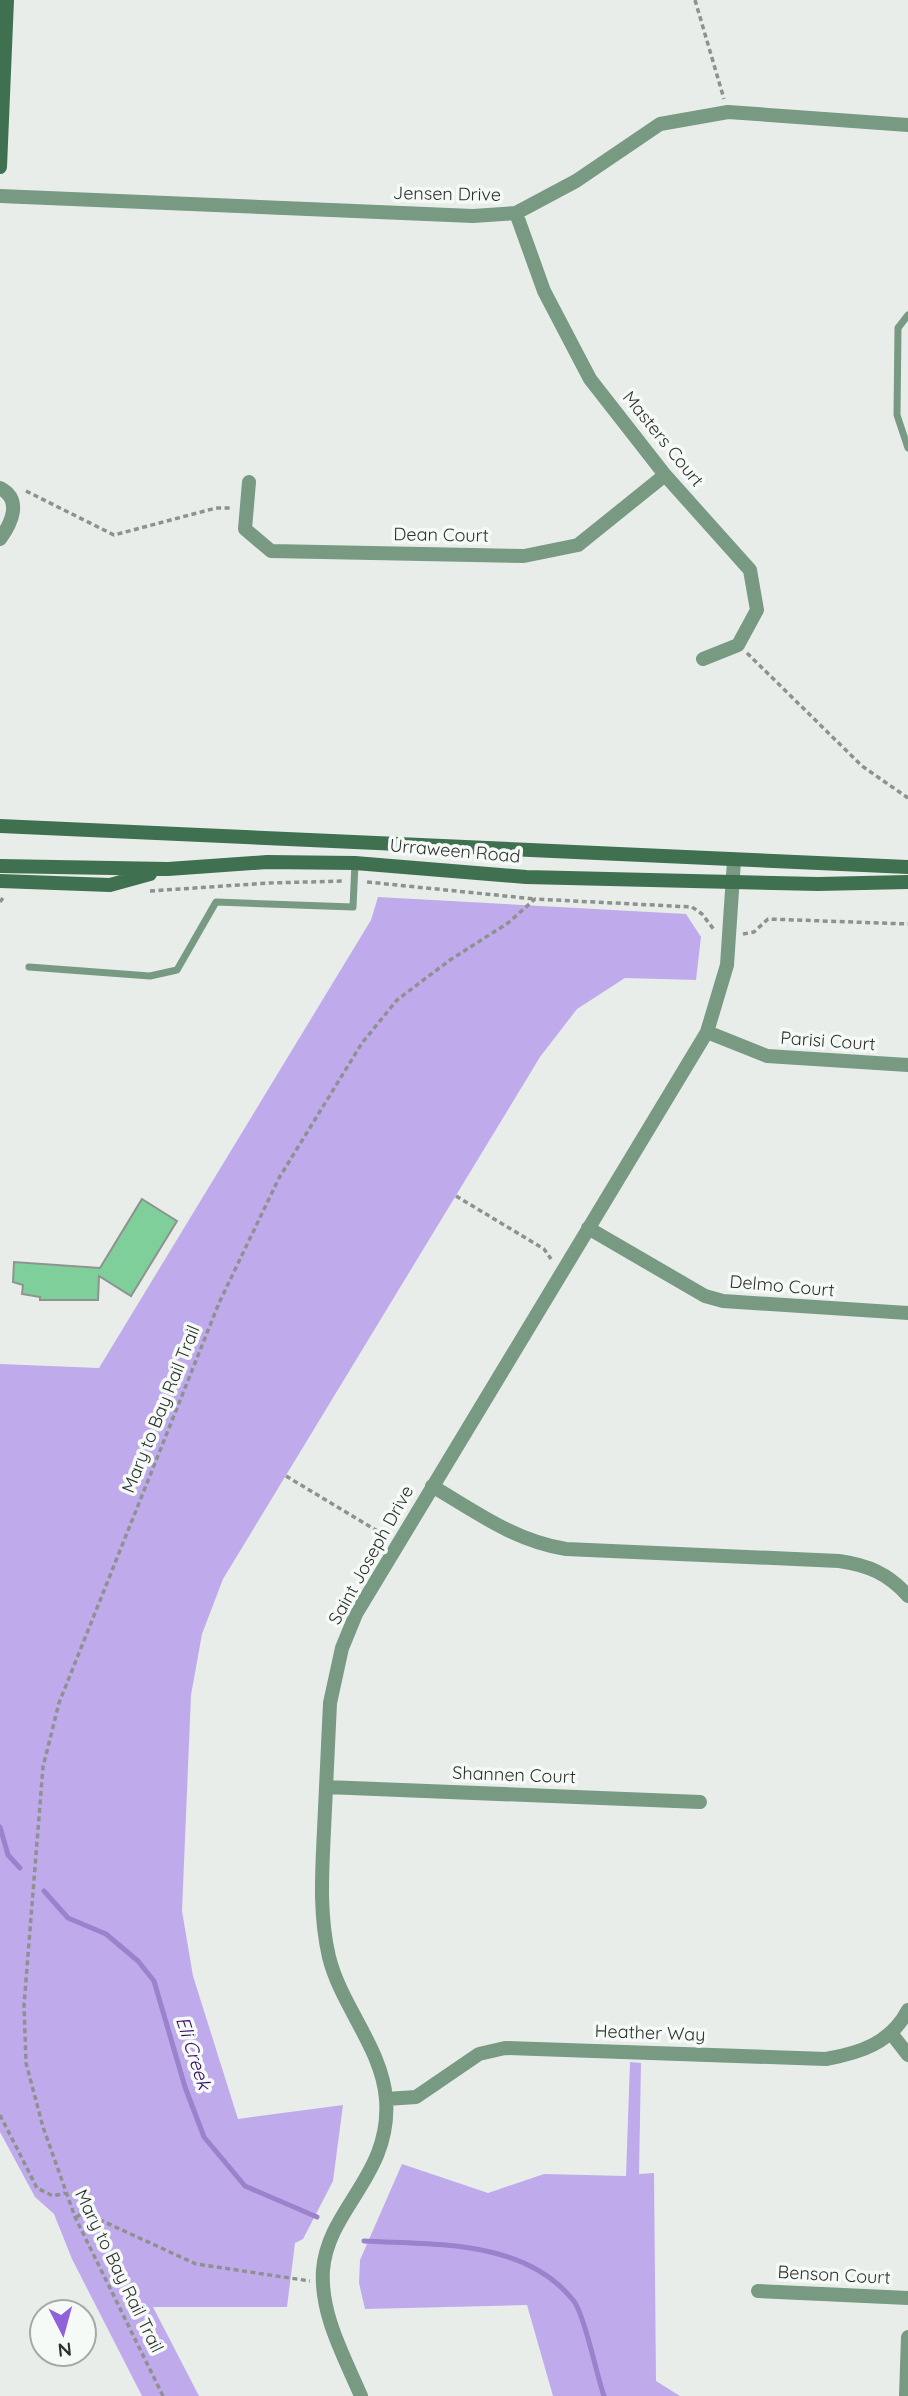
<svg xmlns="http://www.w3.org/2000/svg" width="908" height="2396" font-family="Quicksand,sans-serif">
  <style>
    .green { fill: #bfabec }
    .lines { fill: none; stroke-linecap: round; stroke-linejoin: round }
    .stream { stroke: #9a82cc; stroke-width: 5 }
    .building { fill: #7ecf9a; stroke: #8f9390; stroke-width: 2 }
    .path { stroke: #8d918f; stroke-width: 3.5; stroke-dasharray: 5 3.5; stroke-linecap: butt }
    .lane { stroke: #789982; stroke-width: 7 }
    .street { stroke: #789982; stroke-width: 14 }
    .secondary { stroke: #3f7150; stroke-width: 14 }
    .labels { text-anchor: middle; stroke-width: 7; stroke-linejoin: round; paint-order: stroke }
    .street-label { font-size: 18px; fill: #2d2f2e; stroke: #f6faf7 }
    .water-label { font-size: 19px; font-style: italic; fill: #350863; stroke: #f6faf7 }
  </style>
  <rect width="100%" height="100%" fill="#e8edea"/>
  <path class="green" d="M378 897 686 914 701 937 696 980 625 978 577 1009 540 1057 223 1579 202 1634 191 1695 182 1911 193 1976 238 2119 343 2105 333 2181 303 2239 295 2243 287 2307H153L199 2396H142L72 2259 54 2214 35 2197 0 2132V1364L99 1368 371 920Z
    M630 2062 641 2063 639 2174 654 2173 656 2381 680 2396H553L527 2305 365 2309 359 2283 360 2260 402 2164 488 2193 544 2174 626 2176Z"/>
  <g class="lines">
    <path class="stream" d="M0 1827 8 1855 20 1868
      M44 1891 68 1918 106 1934 138 1961 154 1981 185 2087 204 2137 245 2186 317 2217
      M364 2241C434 2245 524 2239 573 2300 584 2313 597 2376 604 2396"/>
  </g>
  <path class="building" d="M142 1199 177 1221 131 1296 99 1276 98 1300H40V1297L22 1294 23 1285 13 1282 14 1262 100 1268Z"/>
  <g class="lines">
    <path class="path" d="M695 0 724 99
      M26 491 114 535 216 508H231
      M747 653 862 766 908 798
      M367 882 535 899
      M150 891 269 883 345 881
      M0 902 5 895
      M743 934 754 932 768 919 908 924
      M456 1196 544 1249 551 1259
      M286 1476 379 1532 382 1539
      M0 2115 37 2188 53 2196 65 2193
      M76 2217 85 2213 196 2264 310 2281
      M163 2396 75 2217 43 2127 26 2063 24 2005 43 1767 59 1703 219 1303 279 1178 362 1043 397 1000 450 960 508 923 535 899 692 907 702 914 715 931"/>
    <path class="lane" d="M908 315 898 328 897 415 908 448
      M29 967 150 976 177 970 216 902 353 907 355 863"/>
    <path class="street" d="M0 196 473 216 516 213 576 181 660 124 728 112 908 125
      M516 213 544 291 590 379 665 475 750 570 757 610 738 645 703 659
      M249 482 245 529 271 551 524 556 578 545 665 475
      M0 488C23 500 11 524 0 539
      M707 1032 767 1056 908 1065
      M588 1228 705 1296 723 1301 908 1313
      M432 1486C476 1512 515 1541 566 1549L839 1561C868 1565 889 1574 908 1596
      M326 1787 700 1802
      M891 2033 908 2055
      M386 2099 416 2097 479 2054 505 2048 826 2059C860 2053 891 2043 908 2010
      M758 2291 908 2298
      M361 2396C344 2356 320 2314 323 2270 328 2208 392 2175 386 2099 382 2048 341 2006 329 1957 319 1914 322 1873 324 1830 326 1788 328 1745 330 1703L342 1648 356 1614 707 1032 727 965 734 861
      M906 2396 908 2337"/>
    <path class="secondary" d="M0 167 7 0
      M0 826 908 867
      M0 866 168 869 267 862 355 863 526 877 818 884 908 882
      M0 881 110 885 150 874"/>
  </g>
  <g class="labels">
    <g class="street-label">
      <text transform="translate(447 194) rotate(1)" y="6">Jensen Drive</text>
      <text transform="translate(663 439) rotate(51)" y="6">Masters Court</text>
      <text transform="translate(441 535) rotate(1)" y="6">Dean Court</text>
      <text transform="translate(455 851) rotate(5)" y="6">Urraween Road</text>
      <text transform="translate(828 1041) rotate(4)" y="6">Parisi Court</text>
      <text transform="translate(782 1286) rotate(5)" y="6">Delmo Court</text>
      <text transform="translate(161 1409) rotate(-68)" y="6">Mary to Bay Rail Trail</text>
      <text transform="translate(371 1555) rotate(-61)" y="6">Saint Joseph Drive</text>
      <text transform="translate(514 1775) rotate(2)" y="6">Shannen Court</text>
      <text transform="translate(650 2033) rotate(2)" y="6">Heather Way</text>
      <text transform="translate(119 2271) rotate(64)" y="6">Mary to Bay Rail Trail</text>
      <text transform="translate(834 2275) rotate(3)" y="6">Benson Court</text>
    </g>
    <g class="water-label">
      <text transform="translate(194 2053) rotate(72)" y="7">Eli Creek</text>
    </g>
  </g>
  <g transform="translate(63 2333) rotate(174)"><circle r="33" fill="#f6faf7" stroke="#a6a9a7" stroke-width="2"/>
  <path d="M0-5L12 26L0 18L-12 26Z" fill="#8f61db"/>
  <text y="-10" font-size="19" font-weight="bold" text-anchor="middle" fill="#2d2f2e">N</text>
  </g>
</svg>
